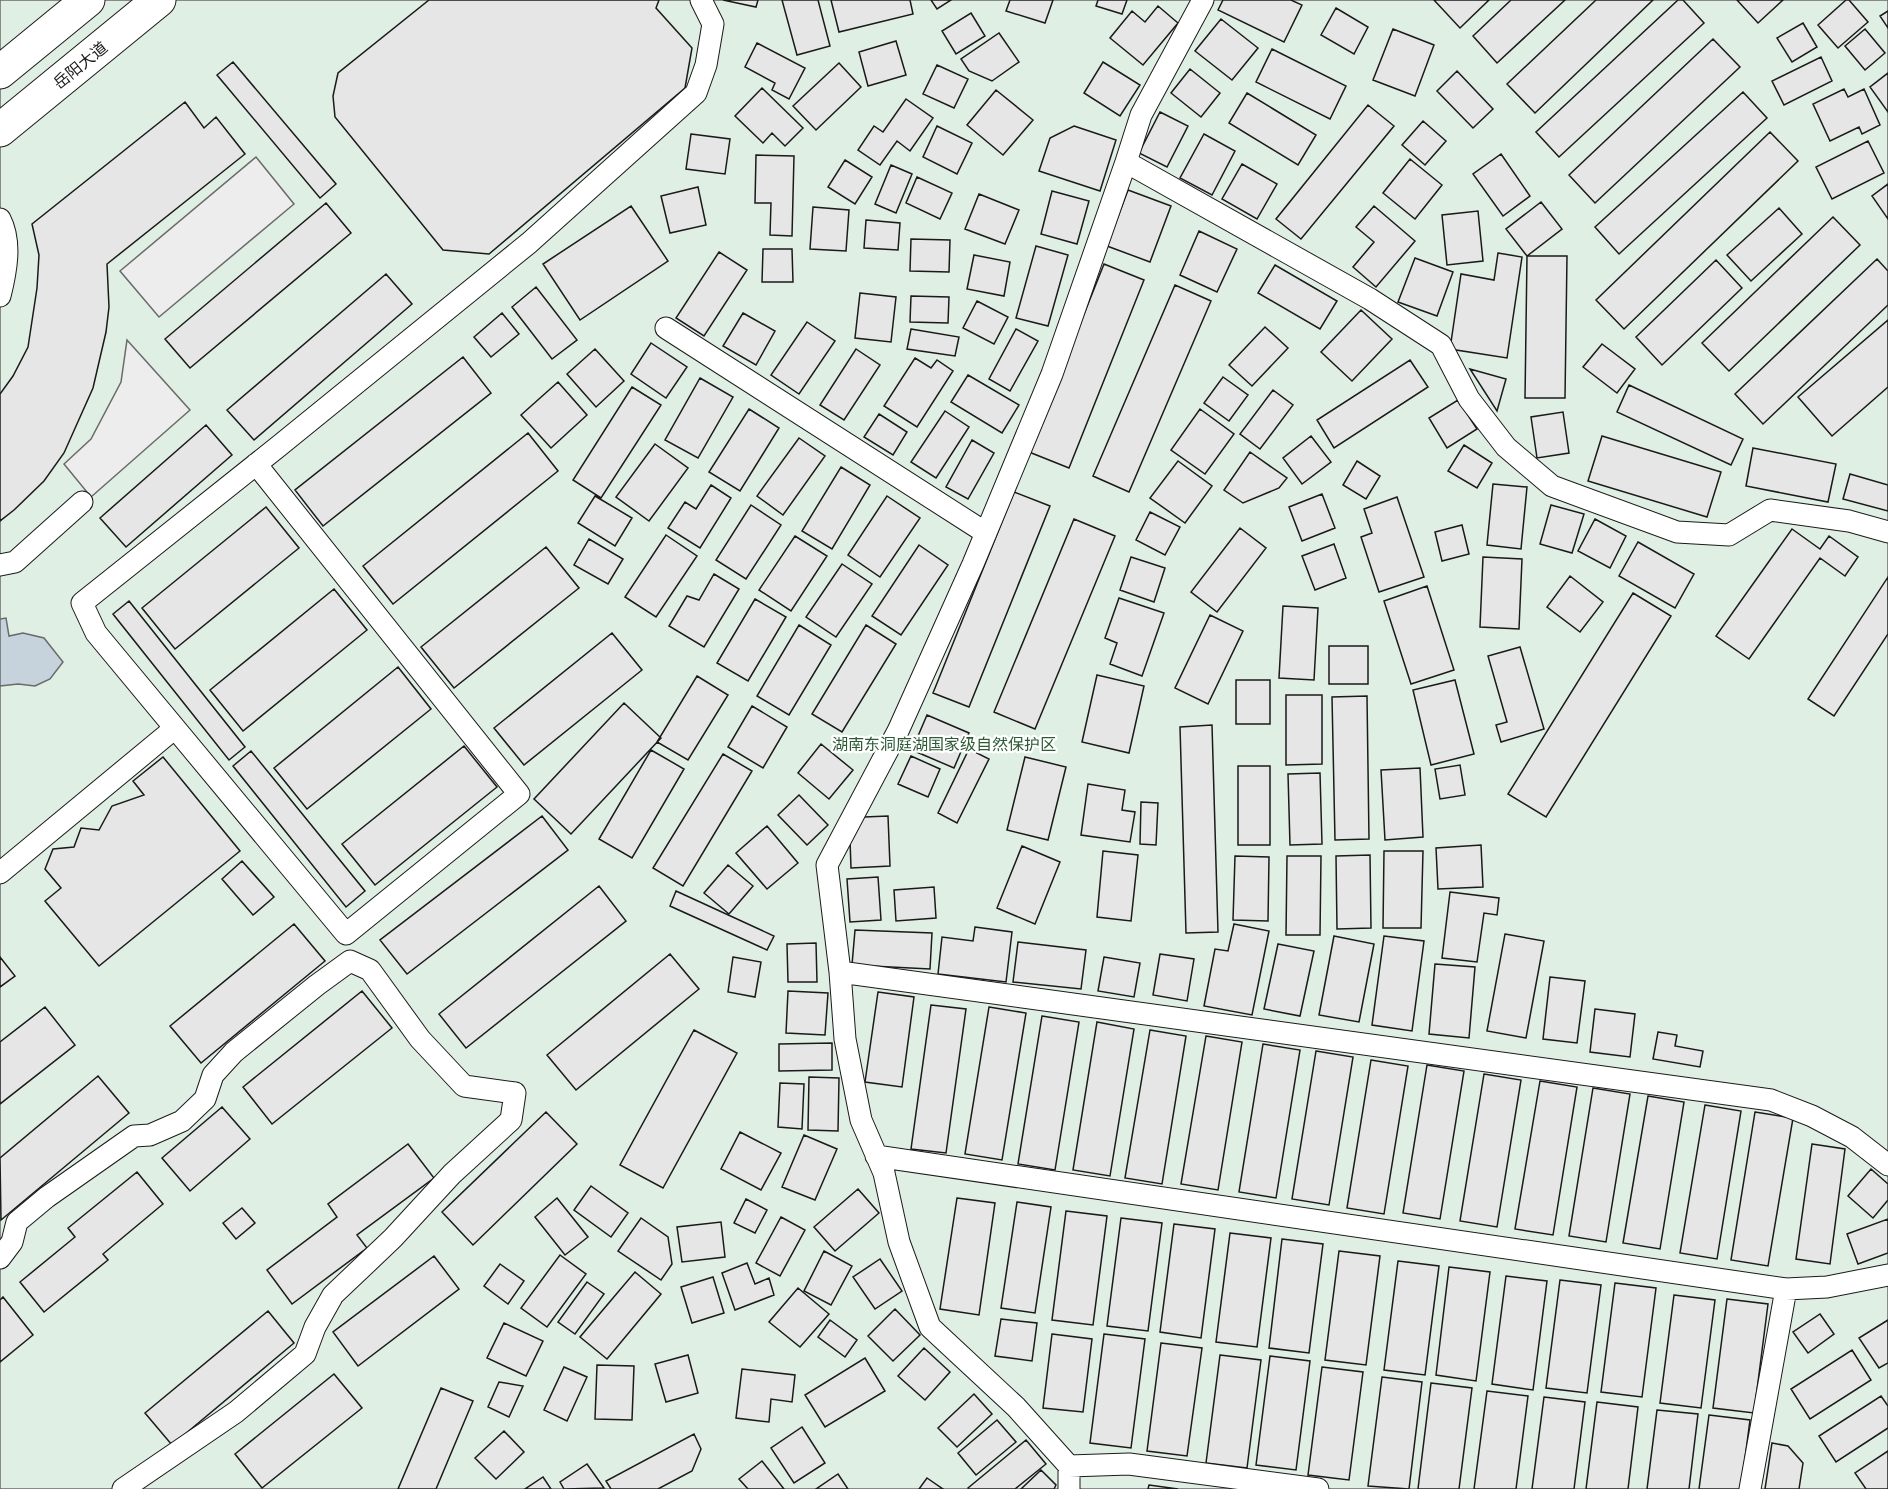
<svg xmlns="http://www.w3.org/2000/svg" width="1888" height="1489" font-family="Barlow,'Noto Sans SC',sans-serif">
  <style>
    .green { fill: #e0efe3; stroke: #6a6a6a; stroke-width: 1.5 }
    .parking { fill: #ededed; stroke: #6a6a6a; stroke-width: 1.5 }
    .water { fill: #c6d2dc; stroke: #6a6a6a; stroke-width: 1.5 }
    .building { fill: #e6e6e6; stroke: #1a1a1a; stroke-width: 1.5 }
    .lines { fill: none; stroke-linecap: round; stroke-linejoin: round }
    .street-casing { stroke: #1a1a1a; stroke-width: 23 }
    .primary-casing { stroke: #1a1a1a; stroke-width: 35 }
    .street { stroke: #fff; stroke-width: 21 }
    .primary { stroke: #fff; stroke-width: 33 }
    .labels { text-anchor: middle; stroke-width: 4.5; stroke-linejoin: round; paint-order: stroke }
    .street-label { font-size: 16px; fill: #1a1a1a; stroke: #fff }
    .park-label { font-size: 16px; fill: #2b5a34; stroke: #fff }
  </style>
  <rect width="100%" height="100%" fill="#fff"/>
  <path class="green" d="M0 0H1888V1489H0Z"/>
  <path class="parking" d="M256 157 294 204 159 317 120 271Z
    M127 340 190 410 91 497 64 464 91 439 121 382Z"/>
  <path class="water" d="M6 618 9 636 23 633 44 638 63 662 50 679 35 686 18 684 0 686V619Z"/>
  <path class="building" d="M429 0H659L656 8 692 48 685 88 489 254 443 250 335 117 333 96 338 73Z
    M723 0H758L756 7Z
    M782 0H818L830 46 797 55Z
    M831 0H910L913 14 839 32Z
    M931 0H951L937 9Z
    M1010 0H1053L1045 23 1006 11Z
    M1098 0H1127L1122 14 1096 6Z
    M1223 0H1291L1302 5 1284 42 1218 10Z
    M1434 0H1489L1460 28Z
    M1511 0H1565L1497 63 1473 36Z
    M1596 0H1653L1535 113 1507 84Z
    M1678 0H1683L1704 23 1559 157 1536 132Z
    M1737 0H1783L1758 23Z
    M1846 0H1849L1868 22 1838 48 1818 25Z
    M1158 6 1178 23 1143 65 1110 38 1132 11 1145 22Z
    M1336 8 1368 27 1354 54 1321 35Z
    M1888 11V28L1880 16Z
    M971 13 985 36 956 54 942 31Z
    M1221 19 1258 48 1232 80 1195 51Z
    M1803 23 1817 47 1792 62 1777 38Z
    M1393 29 1434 45 1415 96 1373 80Z
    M1865 29 1885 53 1865 70 1845 46Z
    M999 33 1019 62 992 81 969 71 961 59Z
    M1713 39 1740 67 1595 203 1569 175Z
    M896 41 906 75 868 86 859 52Z
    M757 43 805 68 789 99 772 90 775 83 745 67Z
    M1272 49 1346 86 1330 119 1256 82Z
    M1821 57 1832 81 1784 105 1772 81Z
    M233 62 336 184 320 198 217 75Z
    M1103 62 1140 85 1120 116 1084 93Z
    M839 63 861 87 816 130 793 106Z
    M937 65 968 79 954 108 923 94Z
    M1190 69 1220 93 1201 117 1171 93Z
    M1457 71 1493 109 1473 128 1437 91Z
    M1888 73V112L1870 87Z
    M762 88 803 128 785 146 772 133 763 143 735 116Z
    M1844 89 1848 97 1864 89 1880 125 1862 134 1859 127 1830 141 1813 104Z
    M996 90 1033 120 1003 155 967 125Z
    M1743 92 1767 118 1619 254 1595 227Z
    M1247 93 1316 135 1298 165 1229 123Z
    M906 99 933 118 910 151 897 141 880 165 858 150 874 126 883 132Z
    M185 102 204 128 216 117 245 154 107 264 109 307 106 332 93 388 64 453 44 481 14 510 0 521V394L13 376 28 347 37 288 39 255 32 224Z
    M1368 105 1394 126 1301 239 1276 219Z
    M1160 112 1188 126 1167 167 1139 153Z
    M1423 121 1446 141 1425 165 1402 145Z
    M937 126 972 143 957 174 923 157Z
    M1074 126 1116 140 1100 191 1039 171 1050 138Z
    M1770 132 1798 161 1624 329 1596 300Z
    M691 134 730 139 725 174 686 169Z
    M1204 134 1235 151 1212 195 1180 178Z
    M1868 141 1884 173 1832 199 1816 167Z
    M1501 154 1530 196 1503 216 1473 174Z
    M756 155 794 156 792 236 770 235 771 203H755Z
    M1410 159 1442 185 1415 219 1383 193Z
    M845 160 872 177 855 204 828 187Z
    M1242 164 1277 184 1257 219 1222 199Z
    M891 165 912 174 896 213 875 204Z
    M917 177 952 193 940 219 906 203Z
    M1888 184V219L1872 196Z
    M698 187 706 225 670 233 661 196Z
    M1128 190 1171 206 1150 262 1107 246Z
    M1052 191 1089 201 1077 244 1041 234Z
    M979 194 1019 210 1005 244 965 229Z
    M1541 202 1562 229 1527 256 1506 229Z
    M326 203 351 233 190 368 165 339Z
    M631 206 668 261 580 320 543 264Z
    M1374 206 1415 241 1376 287 1353 267 1374 242 1356 227Z
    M813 207 849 210 846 251 810 249Z
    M1779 208 1802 234 1751 281 1727 255Z
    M1478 211 1483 261 1447 265 1442 215Z
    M1833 217 1860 245 1729 371 1702 343Z
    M866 220 900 223 898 250 864 248Z
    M1199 231 1237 249 1217 292 1180 275Z
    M911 239 950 240 949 272 910 271Z
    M1036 246 1068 255 1048 326 1016 318Z
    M763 249H792L793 282H762Z
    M719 252 747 270 704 336 676 318Z
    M1498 253 1522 257 1507 358 1450 349 1461 274 1494 280Z
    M974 255 1010 262 1004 296 967 289Z
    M1527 256H1567L1565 398H1525Z
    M1415 258 1453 272 1437 316 1398 302Z
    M1877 259 1888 271V305L1763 424 1735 394Z
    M1716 260 1742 288 1662 365 1636 337Z
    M1104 264 1144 280 1069 468 1029 452Z
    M1275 265 1337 301 1320 329 1258 293Z
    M386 274 412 304 254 440 227 410Z
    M1175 285 1211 301 1129 492 1093 476Z
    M536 287 577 340 552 359 512 307Z
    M860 293 896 297 891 342 855 338Z
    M911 296 949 297 948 323 910 322Z
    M977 301 1008 317 994 344 963 328Z
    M1361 310 1392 339 1352 381 1321 352Z
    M502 313 519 334 491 357 474 337Z
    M743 313 775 331 756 365 723 346Z
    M1888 320V387L1832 436 1798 397Z
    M807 322 835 341 799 394 771 375Z
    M1265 327 1288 348 1252 386 1229 365Z
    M911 329 959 337 955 356 907 349Z
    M1016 329 1038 341 1010 391 989 379Z
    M651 343 687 367 666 398 631 374Z
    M1602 344 1635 369 1617 393 1583 367Z
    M595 349 624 381 596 407 567 374Z
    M856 349 880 365 844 420 820 405Z
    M463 357 491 393 323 526 295 490Z
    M915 358 931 368 937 360 953 371 917 427 884 406Z
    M1410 360 1428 387 1334 448 1317 420Z
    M1470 369 1506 379 1497 411Z
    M968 375 1019 405 1002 433 951 402Z
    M1223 377 1248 395 1229 421 1204 403Z
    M700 378 733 397 698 458 665 440Z
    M558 382 587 415 551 448 521 415Z
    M1629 385 1743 439 1731 465 1617 412Z
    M632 387 661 405 601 498 573 480Z
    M1273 390 1293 405 1260 449 1240 434Z
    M1458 400 1477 429 1447 448 1429 418Z
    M749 409 779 428 740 491 709 472Z
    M1200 409 1234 434 1205 474 1171 450Z
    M945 411 969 427 936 478 911 462Z
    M1563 412 1569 453 1537 458 1531 417Z
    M879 414 907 432 893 455 864 437Z
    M206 425 232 455 126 547 100 518Z
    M528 433 558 471 393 604 363 566Z
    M1311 436 1331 462 1302 484 1283 458Z
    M1602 436 1721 472 1707 517 1588 481Z
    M799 438 825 456 783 515 757 496Z
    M972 440 994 453 968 499 946 487Z
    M655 444 688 468 649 521 616 497Z
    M1464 445 1492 463 1477 488 1448 471Z
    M1753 448 1836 464 1828 502 1746 486Z
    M1250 452 1287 478 1279 488 1243 503 1224 490Z
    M1178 461 1212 486 1185 523 1150 498Z
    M1357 461 1380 476 1366 499 1343 485Z
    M841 467 870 485 832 549 802 531Z
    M1850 474 1888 485V511L1843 499Z
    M1493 484 1527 487 1521 549 1487 545Z
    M711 485 731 498 700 548 668 528 685 502 696 509Z
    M1014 492 1050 506 969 707 933 693Z
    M1322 494 1335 528 1302 541 1289 507Z
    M595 496 632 518 615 546 578 523Z
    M887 496 920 518 880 577 848 555Z
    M1397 497 1424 577 1379 592 1361 537 1372 533 1364 509Z
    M751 505 781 525 746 579 716 560Z
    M1551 505 1584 514 1572 553 1540 544Z
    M266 507 299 548 175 649 142 608Z
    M1150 512 1180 527 1165 555 1136 540Z
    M1074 519 1115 536 1035 729 994 712Z
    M1595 519 1626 536 1610 568 1578 551Z
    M1462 525 1469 554 1442 561 1435 532Z
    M1240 528 1266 548 1217 612 1191 592Z
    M1792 529 1820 549 1829 536 1858 557 1845 576 1820 558 1749 659 1716 636Z
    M666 535 697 556 656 617 625 597Z
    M795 536 827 556 791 611 759 590Z
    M589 539 623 559 608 584 574 565Z
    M1638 542 1694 574 1675 608 1619 576Z
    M1334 544 1346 578 1315 590 1302 556Z
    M919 545 948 565 901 635 872 616Z
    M546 547 579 588 454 688 421 647Z
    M1131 557 1165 568 1154 602 1120 590Z
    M1483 557 1522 559 1519 629 1480 627Z
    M842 564 872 584 836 637 806 617Z
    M714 574 739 589 704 647 669 626 687 596 699 600Z
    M1570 576 1603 602 1580 632 1547 607Z
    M1888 577V634L1834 716 1808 699Z
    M1427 586 1454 670 1411 684 1384 601Z
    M334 589 367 630 243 731 210 690Z
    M1633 593 1671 616 1546 817 1508 794Z
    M1119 598 1164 613 1142 676 1110 664 1117 643 1105 638Z
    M755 599 786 617 748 681 717 663Z
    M129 601 245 747 229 760 113 614Z
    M1283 606 1318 608 1314 680 1279 678Z
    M1210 615 1243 631 1208 704 1175 688Z
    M799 625 831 645 789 715 757 696Z
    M866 625 896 644 842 732 812 714Z
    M612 633 642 670 524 765 494 728Z
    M1329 646H1368V684H1329Z
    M1520 647 1544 729 1501 742 1496 725 1507 722 1488 656Z
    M398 667 431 709 307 809 274 768Z
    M1097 675 1144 686 1129 753 1082 742Z
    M697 676 728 695 688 760 657 742Z
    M1236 680H1270V724H1236Z
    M1455 680 1474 754 1431 765 1413 690Z
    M1286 695H1322V764L1286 765Z
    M1367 696 1369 839 1335 840 1332 697Z
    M624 703 661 738 571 834 534 799Z
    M752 706 787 727 763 768 728 747Z
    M927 715 969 733 954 768 912 750Z
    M1212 725 1218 932 1186 933 1180 727Z
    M821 744 853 770 829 799 798 773Z
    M464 746 497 787 375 885 342 844Z
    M969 749 989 759 957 823 938 813Z
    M651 750 684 769 632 858 599 839Z
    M251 751 365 891 346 907 233 766Z
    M723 754 752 771 683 886 653 868Z
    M911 756 940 769 928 797 898 784Z
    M163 757 240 851 99 966 45 901 61 888 45 869 53 849 74 847 81 828 99 830 112 806 144 795 133 781Z
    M1025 757 1066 767 1048 840 1007 830Z
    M1460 765 1465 795 1440 799 1435 769Z
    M1238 766H1270V845H1238Z
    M1420 768 1423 837 1385 840 1381 770Z
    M1320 773 1322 844 1290 845 1288 774Z
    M1088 784 1125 790 1122 810 1135 812 1130 842 1081 835Z
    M799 795 828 825 807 845 778 815Z
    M1141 802 1158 803 1156 845 1140 844Z
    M542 816 568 850 407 974 380 940Z
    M888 816 890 866 851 868 850 840 864 817Z
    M767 826 798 863 767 889 736 853Z
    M1481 845 1483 887 1438 889 1436 848Z
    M1022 846 1060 862 1035 924 997 908Z
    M1103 851 1138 855 1131 921 1097 917Z
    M1384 851H1423L1421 928H1383Z
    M1370 855 1371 928 1337 929 1336 856Z
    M1235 856 1269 857 1268 921 1233 920Z
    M1287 856H1321L1320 935H1286Z
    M242 861 274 897 253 915 222 879Z
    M728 865 753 886 729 914 704 893Z
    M878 877 881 920 850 922 847 879Z
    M599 886 626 921 466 1048 439 1014Z
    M934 887 936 918 896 921 894 890Z
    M676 891 774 936 767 950 670 906Z
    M1450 892 1499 898 1497 915 1484 913 1477 962 1442 958Z
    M294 924 325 961 201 1063 170 1026Z
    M1234 924 1269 931 1252 1015 1204 1006 1215 949 1228 951Z
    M975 927 1012 932 1006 982 938 974 942 937 973 941Z
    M855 930 932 933 930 969 852 965Z
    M1505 934 1544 941 1526 1038 1487 1031Z
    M1334 936 1374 944 1359 1022 1319 1015Z
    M1384 936 1424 941 1412 1031 1372 1025Z
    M1018 942 1086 950 1081 989 1013 982Z
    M816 943 817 982H788L787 944Z
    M1278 944 1314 951 1300 1016 1264 1009Z
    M670 954 699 989 576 1090 547 1055Z
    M1160 954 1194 959 1187 1001 1153 995Z
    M0 957 15 976 0 987Z
    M733 957 761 962 755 997 728 992Z
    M1104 957 1140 963 1134 997 1098 991Z
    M1435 964 1475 967 1469 1038 1429 1034Z
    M1550 977 1585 981 1577 1043 1543 1039Z
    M362 991 392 1028 272 1124 243 1087Z
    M788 991 828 993 825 1035 786 1033Z
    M878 992 914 997 902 1087 865 1082Z
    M931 1005 966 1009 946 1153 911 1149Z
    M45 1007 75 1045 0 1104V1042Z
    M989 1007 1026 1013 1002 1160 965 1154Z
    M1595 1009 1635 1014 1630 1057 1590 1052Z
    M1042 1016 1079 1022 1055 1170 1018 1164Z
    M1097 1022 1134 1029 1110 1176 1073 1170Z
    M694 1030 737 1053 663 1188 620 1165Z
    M1150 1030 1186 1036 1162 1184 1125 1178Z
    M1658 1032 1677 1035 1675 1046 1703 1051 1700 1067 1653 1059Z
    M1206 1036 1242 1042 1218 1190 1181 1184Z
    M832 1043V1070L779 1071V1044Z
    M1263 1044 1300 1050 1276 1198 1239 1192Z
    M1316 1051 1353 1057 1329 1205 1292 1199Z
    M1371 1060 1408 1066 1384 1214 1347 1208Z
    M1427 1065 1464 1071 1440 1219 1403 1213Z
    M1484 1074 1521 1080 1497 1227 1460 1221Z
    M98 1076 129 1113 1 1220 0 1158Z
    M809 1077 839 1078 838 1131 808 1130Z
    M1540 1081 1577 1087 1553 1235 1515 1229Z
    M780 1083 804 1084 802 1129 778 1127Z
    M1593 1088 1630 1094 1606 1242 1569 1236Z
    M1648 1096 1684 1102 1660 1249 1623 1243Z
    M1705 1105 1741 1111 1717 1259 1680 1253Z
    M222 1107 250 1139 190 1191 162 1158Z
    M546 1112 577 1144 473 1245 442 1212Z
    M1755 1112 1793 1118 1768 1266 1731 1260Z
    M740 1132 781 1153 761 1190 721 1169Z
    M804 1135 837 1149 815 1200 782 1187Z
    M408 1144 434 1178 357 1235 367 1248 292 1304 267 1270 337 1217 328 1204Z
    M1812 1144 1845 1149 1830 1264 1796 1259Z
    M1871 1169 1888 1184V1200L1873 1218 1848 1196Z
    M137 1172 163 1204 103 1254 108 1260 44 1312 20 1282 75 1237 68 1228Z
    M591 1186 628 1213 611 1237 574 1210Z
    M858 1189 879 1213 835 1251 814 1227Z
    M557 1198 588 1237 565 1255 535 1217Z
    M957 1198 995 1203 979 1315 940 1309Z
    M746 1199 767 1210 755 1233 734 1223Z
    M1017 1202 1051 1207 1035 1313 1001 1308Z
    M242 1208 255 1223 236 1239 223 1223Z
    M1066 1211 1107 1216 1093 1325 1052 1320Z
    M1066 1211 1107 1216 1093 1325 1052 1320Z
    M781 1217 805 1230 780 1276 756 1263Z
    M641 1218 668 1237 672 1264 661 1280 618 1251Z
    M1121 1218 1162 1223 1148 1331 1107 1326Z
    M1888 1219V1253L1858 1264 1847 1234Z
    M721 1222 725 1257 682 1262 677 1227Z
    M1174 1224 1215 1229 1201 1338 1160 1332Z
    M1230 1233 1271 1238 1257 1347 1216 1342Z
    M1282 1239 1323 1244 1309 1353 1269 1348Z
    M824 1251 852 1266 831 1305 804 1291Z
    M1339 1251 1380 1256 1366 1365 1325 1360Z
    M560 1255 586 1274 547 1327 521 1308Z
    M434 1256 459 1289 358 1366 333 1332Z
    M880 1259 902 1291 875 1309 853 1277Z
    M1398 1261 1439 1266 1425 1375 1384 1370Z
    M747 1263 755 1284 769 1278 774 1295 735 1310 722 1273Z
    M500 1264 524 1281 508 1304 484 1286Z
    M1449 1267 1490 1272 1476 1381 1436 1375Z
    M635 1272 661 1294 607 1359 580 1337Z
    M1506 1276 1547 1281 1533 1390 1492 1384Z
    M713 1277 724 1313 692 1323 681 1287Z
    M1560 1280 1601 1285 1587 1393 1546 1388Z
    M587 1282 604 1294 575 1334 558 1322Z
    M1615 1283 1656 1288 1642 1397 1601 1392Z
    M798 1288 829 1314 800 1347 769 1322Z
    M1674 1295 1715 1300 1701 1408 1660 1403Z
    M3 1297 33 1335 0 1362V1300Z
    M1727 1299 1768 1304 1754 1413 1713 1408Z
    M895 1309 920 1335 893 1361 868 1336Z
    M268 1311 294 1343 172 1445 145 1413Z
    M1820 1314 1834 1334 1808 1353 1793 1332Z
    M1001 1319 1037 1323 1032 1361 995 1356Z
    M830 1320 857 1340 845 1357 818 1337Z
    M1888 1320V1363L1879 1368 1859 1338Z
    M504 1323 543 1341 526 1376 487 1358Z
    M1052 1334 1092 1339 1083 1412 1043 1408Z
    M1104 1334 1145 1339 1131 1448 1090 1443Z
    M1161 1343 1202 1348 1187 1456 1147 1451Z
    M924 1348 950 1372 925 1400 898 1376Z
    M1852 1350 1871 1380 1810 1419 1791 1389Z
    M688 1355 698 1393 666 1402 655 1364Z
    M1220 1355 1261 1360 1247 1468 1206 1463Z
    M1270 1356 1310 1361 1296 1470 1256 1465Z
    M865 1358 885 1391 825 1427 805 1395Z
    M597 1365 634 1366 632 1420 595 1419Z
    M564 1367 587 1377 567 1421 544 1410Z
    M1322 1367 1363 1372 1349 1480 1308 1475Z
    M742 1369 795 1375 792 1402 771 1399 769 1422 736 1418Z
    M334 1374 362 1408 262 1488 235 1454Z
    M1382 1377 1422 1382 1409 1489 1368 1486Z
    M499 1382 523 1386 509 1417 488 1407Z
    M1431 1383 1472 1388 1459 1489H1418Z
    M441 1388 473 1401 436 1489H398Z
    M1487 1391 1528 1396 1516 1489H1474Z
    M974 1394 992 1414 957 1447 938 1428Z
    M1881 1396 1888 1406V1428L1836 1462 1819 1436Z
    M1544 1397 1585 1402 1574 1489H1532Z
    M1597 1402 1638 1407 1628 1489H1586Z
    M1657 1410 1698 1414 1689 1489H1647Z
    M1709 1415 1750 1420 1741 1489H1699Z
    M997 1420 1016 1442 976 1475 958 1453Z
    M802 1427 825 1463 794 1483 771 1448Z
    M504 1431 524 1452 496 1479 475 1458Z
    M694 1434 701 1449 692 1471 658 1489H611L606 1481Z
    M1026 1440 1046 1464 1015 1489H969L968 1488Z
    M1772 1443 1788 1446 1803 1463 1799 1489H1765Z
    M1888 1451V1489H1866L1855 1473Z
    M762 1461 784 1489H748L739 1479Z
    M587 1464 604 1488 564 1489 560 1482Z
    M1041 1470 1056 1485 1054 1489H1021Z
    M838 1474 848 1489H816Z
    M543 1477 551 1489H525Z
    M927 1478 943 1489H919Z
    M1149 1485 1178 1489H1148Z"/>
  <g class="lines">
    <defs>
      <path id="street" d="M1126 162 1141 115 1203 0
        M0 219C12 242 6 272 0 296
        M666 328 986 533
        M256 464 519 794 346 934 96 633 82 603 279 446 529 243 696 93 706 65 713 24 701 0
        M0 565 15 562 82 502
        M0 873 175 728
        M840 972 1771 1100 1812 1116 1852 1137 1888 1165
        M876 1156 1786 1289 1750 1489
        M0 1258 12 1242 17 1222 47 1197 134 1136 150 1135 182 1121 205 1099 213 1075 234 1052 317 985 350 961 370 970 420 1039 464 1086 515 1093 511 1120 452 1174 393 1238 333 1295 315 1327 305 1354 236 1412 123 1489
        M1786 1289 1827 1287 1888 1275
        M1069 1466 1129 1464 1318 1489
        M1069 1489V1466L1016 1407 930 1327 899 1242 884 1173 861 1120 845 1039 840 972 827 865 898 731 973 564 1052 374 1126 162 1370 299 1441 345 1469 399 1506 447 1552 486 1677 532 1729 535 1770 510 1849 521 1888 532"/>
      <path id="primary" d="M0 72 88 0
        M0 130 159 0"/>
    </defs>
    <use href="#street" class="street-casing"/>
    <use href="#primary" class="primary-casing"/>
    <use href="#street" class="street"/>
    <use href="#primary" class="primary"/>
  </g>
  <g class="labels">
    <g class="street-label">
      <text transform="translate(80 65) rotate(-39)" y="6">岳阳大道</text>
    </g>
    <g class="park-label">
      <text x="944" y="750">湖南东洞庭湖国家级自然保护区</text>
    </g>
  </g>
</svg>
